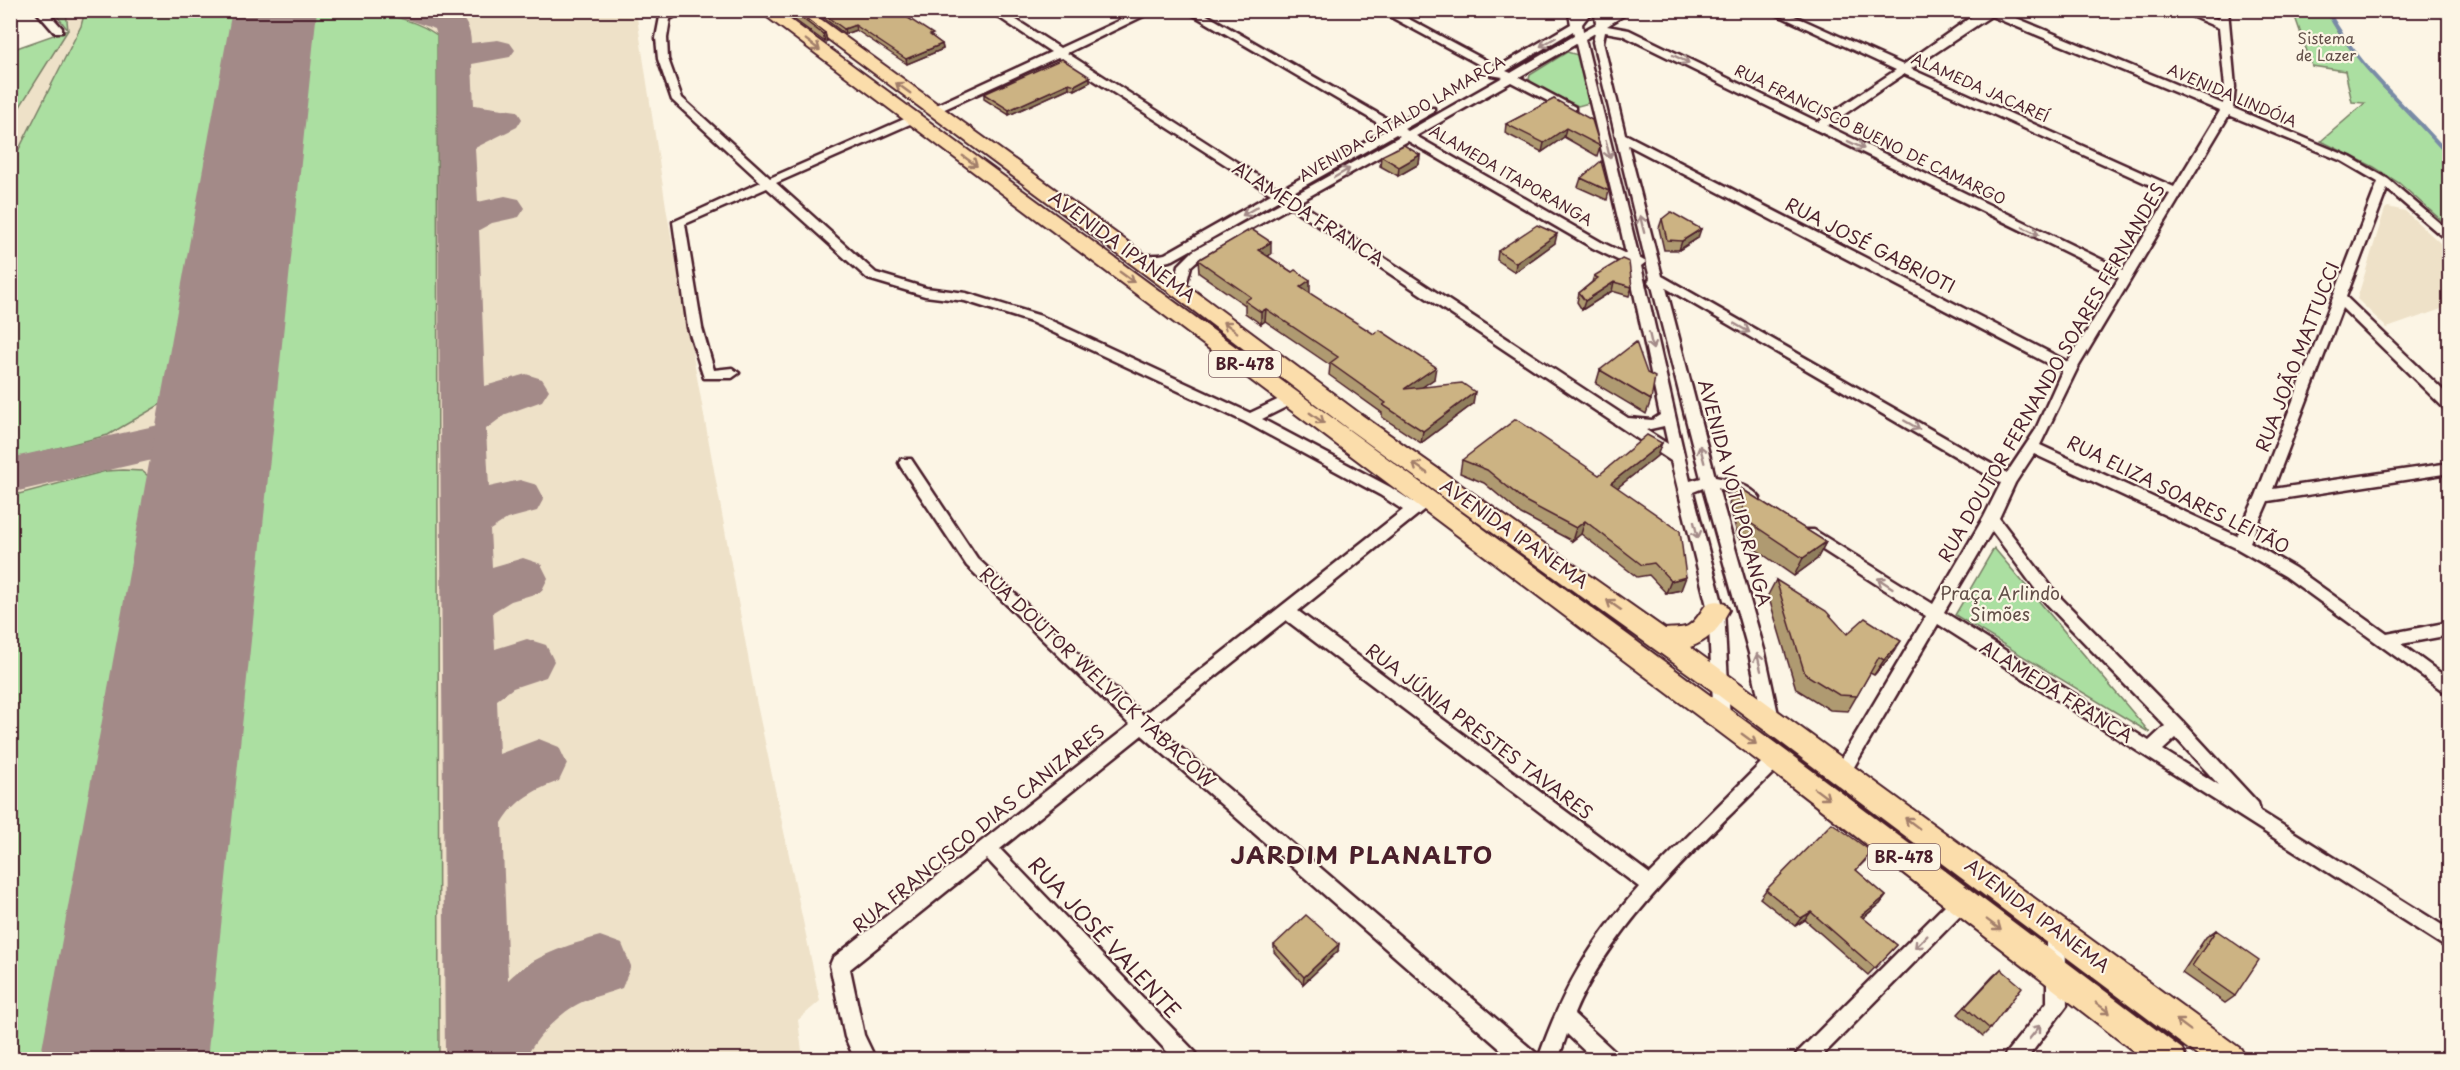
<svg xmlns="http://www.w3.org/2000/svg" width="2460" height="1070" font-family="'Playpen Sans',sans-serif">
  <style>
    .built { fill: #eee1c8 }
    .green { fill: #abdfa1; stroke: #7a7f66; stroke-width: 1.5 }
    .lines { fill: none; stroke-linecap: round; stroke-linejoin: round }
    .stream { stroke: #798ba6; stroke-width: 4 }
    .taxiway { fill: #a38a88; fill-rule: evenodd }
    .runway { fill: #a38a88; fill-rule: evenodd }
    .street-casing { stroke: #4a1f2b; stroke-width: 5 }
    .primary-casing { stroke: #4a1f2b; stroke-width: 4 }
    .street { fill: #fcf5e5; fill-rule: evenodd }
    .primary { fill: #fbddab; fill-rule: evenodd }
    .wall { fill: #af9a71; stroke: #4a1f2b; stroke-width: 1.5 }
    .shaded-wall { fill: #8f7d5c; stroke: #4a1f2b; stroke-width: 1.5 }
    .building { fill: #ccb383; stroke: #4a1f2b; stroke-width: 1.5 }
    .oneway { stroke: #a38a88 }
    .oneway2 { stroke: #a27e6b }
    .labels { text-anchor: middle; stroke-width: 4.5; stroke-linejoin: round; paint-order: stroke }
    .far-park-label { font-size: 15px; fill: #624f48; stroke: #fcf5e5 }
    .far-street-label { font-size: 15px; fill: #4a1f2b; stroke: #fcf5e5 }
    .shield { fill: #fcf5e5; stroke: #7f5f63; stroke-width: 1.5 }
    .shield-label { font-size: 16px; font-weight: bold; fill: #4a1f2b }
    .street-label { font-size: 18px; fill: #4a1f2b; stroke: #fcf5e5 }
    .park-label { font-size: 18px; fill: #624f48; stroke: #fcf5e5 }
    .near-street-label { font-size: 21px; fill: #4a1f2b; stroke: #fcf5e5 }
    .district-label { font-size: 24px; font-weight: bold; letter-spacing: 1.5px; fill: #4a1f2b; stroke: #fcf5e5 }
  </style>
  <rect width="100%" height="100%" fill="#fcf5e5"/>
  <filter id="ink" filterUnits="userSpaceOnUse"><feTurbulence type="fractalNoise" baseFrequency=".0167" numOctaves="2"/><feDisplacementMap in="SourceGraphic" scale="12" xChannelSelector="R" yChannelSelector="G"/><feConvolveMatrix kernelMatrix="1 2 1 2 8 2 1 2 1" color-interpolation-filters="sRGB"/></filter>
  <g filter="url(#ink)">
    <path class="built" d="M53 11H636L667 213 756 700 820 1001 798 1020 803 1059H11L10 50 68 30Z
      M2388 207 2405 211 2449 251 2450 306 2387 328 2357 299 2385 209Z"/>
    <path class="green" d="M53 11H66L68 30 11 121V50L68 30Z
      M85 11H241L168 400 108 435 11 460V165L81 26Z
      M301 11C345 10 400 9 437 35L439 1059H171L298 14Z
      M2293 11H2327L2340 35 2384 88 2422 124 2449 157V227L2399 183 2374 167 2321 141 2365 103 2352 102 2345 71 2312 66Z
      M1567 52 1578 55 1589 103 1578 106 1533 84 1529 79 1530 75Z
      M123 470 142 471 153 480 55 1059H11V496L106 471Z
      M1994 548 2150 733 1955 615Z"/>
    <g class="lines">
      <path class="stream" d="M2327 10C2357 68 2409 108 2450 157"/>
      <path class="taxiway" d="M260 10H293L287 20 275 23 263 20 258 13Z
        M396 10C428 10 470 0 471 43L498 40 510 43 515 50 510 57 472 64 474 105 517 111 522 119 517 127 475 148 478 202 505 196 519 199 525 208 519 217 492 223 479 230 485 386 526 374 542 379 549 390 542 401 506 414 486 429 489 487 520 480 537 485 544 498 537 511 507 519 490 530 492 567 523 558 541 564 548 578 541 592 511 601 493 612 495 649 527 639 546 645 554 661 546 677 513 688 497 700 499 754 539 739 559 747 567 764 559 781C534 790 515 800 502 823L508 980C534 955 566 946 600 936L622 944 631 966 622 988C609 993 595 996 582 1002 560 1012 535 1038 525 1060H445L437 36 435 29 400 17Z
        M218 389 234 394 241 405C225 432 203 446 174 455L10 493V458L163 424 182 413 202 394Z"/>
      <path class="runway" d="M232 10H317L207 1060H40Z"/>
      <defs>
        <path id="street" d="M35 10H46L62 28V32H54Z
          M671 10H686L670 19 667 38 668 59 682 98 770 178 909 117H917V121L776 183 876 273 926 288 966 293 1041 316 1250 413 1286 396H1296L1298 399 1296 402 1262 419 1390 487 1413 502 1421 498 1426 500 1428 504 1426 508 1298 611 1650 874 1770 754 1776 752 1782 754 1785 759 1782 764C1709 837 1615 918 1574 1014L1616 1053 1619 1060H1594L1567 1034 1558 1060H1513L1142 735 1000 849 1196 1053 1199 1060H1175L987 859 850 969 864 1035 876 1060H855L845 1037 830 965 833 958 1130 725 967 566 901 467 899 463 901 459H911L977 558 1143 715 1403 510 1380 495 1245 422 1031 322 965 301 925 296 868 279 767 188 685 224 702 328 714 370 732 368 739 373 732 378H704L688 328 673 222 761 182 672 100 658 59 656 38 660 17ZM1286 620 1639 887C1589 944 1563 988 1538 1059L1536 1053 1154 725Z
          M988 10H1001L1060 48 1142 10H1156L1067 53 1280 190 1388 129 1185 10H1198L1396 124 1426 108H1434V112L1404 129 1408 131 1503 77 1491 75V71L1378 10H1392L1498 67 1571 24 1568 10H1578L1579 14 1584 10H1604L1606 18 1619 10H1632L1607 26 1629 30 1818 122 1896 70 1767 10H1781L1903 65 1981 10H1997L2223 104 2225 87 2219 28 2177 10H2193L2219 20 2218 10H2228L2235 87 2233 108 2350 157 2388 179 2450 232V243L2387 189 2346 297 2450 397V411L2445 409 2342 308 2273 489 2450 463V473L2268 501 2250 542 2295 568 2387 634 2450 622V635L2401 644 2450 680V696L2285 576 2236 548 2034 454 2015 483 1999 518 2057 594 2182 721 2258 803 2260 811 2450 930V950L1938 624 1848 777 1842 780 1836 777 1833 772 1836 767 1926 616 1804 538 1802 534 1804 530H1814L1933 604 1984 517 2001 483 1666 288 1715 477C1729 479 1752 486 1760 498L1758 502 1753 503 1718 488 1765 653 1779 719 1777 724 1771 726 1765 724 1763 719 1749 653 1703 488 1693 492 1724 610 1730 720 1728 725 1722 727 1716 725 1714 720 1708 610 1671 461 1290 207 1201 257 1191 266 1184 293H1176L1174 290 1179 265 1193 251 1282 202 1279 200 1173 260 1153 265 1134 262 1132 259C1139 253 1155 257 1165 254L1271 194 1058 57 938 112H930V108L1051 52ZM1595 13 1596 24 1583 31 1582 24 1588 16ZM1991 16 2220 111 2174 187 1911 69ZM1573 31 1574 36 1511 73 1506 71ZM1605 32 1622 35 2119 278 2068 362 1625 134 1603 42ZM1595 33 1593 42 1646 262 1639 258 1585 39ZM1576 44 1622 235 1626 254 1601 242 1416 136 1511 82 1567 111H1575V107L1519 77ZM1904 74 2170 194 2123 270 1827 126ZM2229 115 2342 161 2378 182 2256 496 2237 536 2040 445 2077 369ZM1396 134 1400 136 1291 197 1288 195ZM1408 141 1593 248 1628 265 1660 415 1652 420 1628 418 1299 202ZM1628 145 2062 371 2035 431 2007 473 1662 276ZM1646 262 1650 278 1648 282 1652 286 1701 478 1690 481 1641 266ZM1664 426 1668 444 1646 430ZM1992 531 2045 602 2165 726 2149 741 1944 612ZM2176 738 2219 785 2163 750Z
          M1962 892 1969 895 1971 901 1969 907 1818 1060H1794L1797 1053 1955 895Z
          M2056 921 2063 924 2065 930 2067 1005 2026 1060H2003L2006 1053 2047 1002V930L2049 924Z"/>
        <path id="primary" d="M758 10H777L1786 751 2182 1049 2187 1060H2145L1766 767Z
          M789 10H808L1187 285 1363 416 1665 629C1672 628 1682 629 1688 626 1705 616 1701 595 1725 603L1729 610C1719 628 1710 640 1690 647L2241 1049 2246 1060H2203L1710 689 1347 428 1173 295Z"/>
      </defs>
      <use href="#street" class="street-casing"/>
      <use href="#primary" class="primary-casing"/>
      <use href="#street" class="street"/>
      <use href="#primary" class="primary"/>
    </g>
    <path class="wall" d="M790 10H795L825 33 827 41 825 42 792 18Z
      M813 10H896L942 44 943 49 907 64 856 30 845 34Z
      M1062 59 1090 82 1075 90 1069 88 1009 115 984 99V94Z
      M1554 99 1600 146 1597 156 1564 137 1542 152 1505 133 1506 124Z
      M1420 155 1419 164 1398 176 1380 166 1381 156Z
      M1581 178 1609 191 1607 200 1578 187Z
      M1662 219 1698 238 1679 250H1664L1659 228Z
      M1555 243 1515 272 1497 260 1498 251Z
      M1271 254 1268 256 1292 272 1310 280 1309 293 1434 379 1422 387 1473 404 1421 443 1382 417V413L1329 375 1330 365 1265 321 1261 324 1245 313V305L1199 273 1198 260Z
      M1594 276 1632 287 1629 296 1612 291 1582 310 1577 302 1579 293 1592 282Z
      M1600 370 1651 400 1646 414 1596 384Z
      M1657 456 1617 488 1681 590 1666 593 1649 575 1637 577 1581 534 1572 541 1521 514 1484 483 1460 473 1462 460 1599 475Z
      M1737 486 1826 542 1817 559 1794 576 1738 537 1729 504Z
      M1776 580 1847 634 1891 656 1874 675 1870 673 1848 711 1830 710 1796 689 1768 595Z
      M1866 860 1856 870 1886 896 1880 904 1863 918 1897 945 1868 975 1805 920 1795 926 1760 898 1766 890Z
      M2216 930 2235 996 2225 1003 2182 973 2206 937Z
      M1274 945 1338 951 1303 984 1274 952Z
      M2001 969 1990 1029 1983 1036 1958 1014 1993 976Z"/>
    <path class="shaded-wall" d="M855 25 856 30 845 34 844 29Z
      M825 33 827 41 825 42 823 34Z
      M942 44 943 49 907 64 906 59Z
      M1090 77V82L1075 90V85Z
      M1069 83V88L1009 115V110Z
      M1566 128 1564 137 1542 152 1544 143Z
      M1420 155 1419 164 1398 176 1399 167Z
      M1701 229 1698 238 1679 250 1682 241Z
      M1557 234 1555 243 1515 272 1516 263Z
      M1271 242V254L1258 262V250Z
      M1310 280V293L1299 299 1300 287Z
      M1614 282 1612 291 1582 310 1585 301Z
      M1266 309 1265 321 1261 324V312Z
      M1436 367 1434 379 1402 401 1404 389Z
      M1475 392 1473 404 1421 443 1423 431Z
      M1662 443 1657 456 1607 496 1611 483Z
      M1585 521 1581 534 1572 541 1576 528Z
      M1826 542 1817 559 1794 576 1803 558Z
      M1686 577 1681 590 1666 593 1671 581Z
      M1901 641 1891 656 1874 675 1884 660Z
      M1886 896 1880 904 1855 924 1861 916Z
      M1811 912 1805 920 1795 926 1801 918Z
      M1339 944 1338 951 1303 984 1304 977Z"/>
    <path class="building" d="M791 10H795L825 33 823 34Z
      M818 10H896L933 34 930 35 942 44 906 59 855 25 844 29Z
      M1062 59 1090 77 1075 85 1069 83 1009 110 984 94Z
      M1554 99 1592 120 1600 146 1566 128 1544 143 1506 124Z
      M1404 145 1420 155 1399 167 1381 156Z
      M1601 161 1609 191 1581 178Z
      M1671 212 1701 229 1682 241 1667 240 1662 219Z
      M1537 225 1557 234 1516 263 1498 251Z
      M1251 229 1271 242 1258 250 1292 272 1295 270 1310 280 1300 287 1374 334 1380 330 1436 367 1404 389 1462 383 1475 392 1423 431 1383 405 1386 403 1330 363 1338 357 1266 309 1261 312 1245 301 1251 297 1198 260Z
      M1622 259 1629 262 1632 287 1614 282 1585 301 1579 293 1598 278 1594 276Z
      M1636 342 1647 373 1655 377 1651 400 1600 370Z
      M1516 419 1599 475 1647 435 1662 443 1611 483 1680 531 1686 577 1671 581 1654 563 1642 565 1585 521 1576 528 1525 501 1487 470 1462 460Z
      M1737 486 1826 542 1803 558 1746 520Z
      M1776 580 1826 611 1847 634 1865 618 1901 641 1884 660 1879 657 1857 696 1839 695 1805 674Z
      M1832 823 1872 852 1856 870 1886 896 1861 916 1897 945 1875 968 1811 912 1801 918 1766 890Z
      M1306 915 1339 944 1304 977 1274 945Z
      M2216 930 2259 960 2235 996 2192 966Z
      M2001 969 2022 987 1990 1029 1965 1007Z"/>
    <defs><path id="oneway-shaft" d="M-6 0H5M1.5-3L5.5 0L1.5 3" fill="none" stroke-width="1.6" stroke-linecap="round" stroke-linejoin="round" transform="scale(1.5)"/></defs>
    <g class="oneway">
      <use href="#oneway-shaft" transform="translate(1548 42) rotate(150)"/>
      <use href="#oneway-shaft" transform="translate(1681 59) rotate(26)"/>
      <use href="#oneway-shaft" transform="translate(1856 145) rotate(26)"/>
      <use href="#oneway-shaft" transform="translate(1608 150) rotate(77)"/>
      <use href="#oneway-shaft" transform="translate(1342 173) rotate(-30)"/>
      <use href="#oneway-shaft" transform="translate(1250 211) rotate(150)"/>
      <use href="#oneway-shaft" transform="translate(1642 224) rotate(-104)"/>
      <use href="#oneway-shaft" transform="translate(2031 231) rotate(26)"/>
      <use href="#oneway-shaft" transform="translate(1742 328) rotate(30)"/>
      <use href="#oneway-shaft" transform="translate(1651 341) rotate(77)"/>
      <use href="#oneway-shaft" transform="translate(1912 425) rotate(30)"/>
      <use href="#oneway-shaft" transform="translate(1702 454) rotate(-105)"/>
      <use href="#oneway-shaft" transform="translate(1696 530) rotate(76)"/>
      <use href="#oneway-shaft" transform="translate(1885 583) rotate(-147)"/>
      <use href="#oneway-shaft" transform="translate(1759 662) rotate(-103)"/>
      <use href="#oneway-shaft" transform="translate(1921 942) rotate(135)"/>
      <use href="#oneway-shaft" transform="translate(2035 1032) rotate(-51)"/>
    </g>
    <g class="oneway2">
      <use href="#oneway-shaft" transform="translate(813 45) rotate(37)"/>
      <use href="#oneway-shaft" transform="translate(903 88) rotate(-144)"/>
      <use href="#oneway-shaft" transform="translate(970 161) rotate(36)"/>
      <use href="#oneway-shaft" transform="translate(1127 277) rotate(36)"/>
      <use href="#oneway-shaft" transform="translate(1230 327) rotate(-143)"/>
      <use href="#oneway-shaft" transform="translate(1317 418) rotate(36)"/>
      <use href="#oneway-shaft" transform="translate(1420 468) rotate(-145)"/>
      <use href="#oneway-shaft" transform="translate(1614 605) rotate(-145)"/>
      <use href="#oneway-shaft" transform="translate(1749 739) rotate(36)"/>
      <use href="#oneway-shaft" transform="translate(1822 794) rotate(37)"/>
      <use href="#oneway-shaft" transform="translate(1912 823) rotate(-143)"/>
      <use href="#oneway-shaft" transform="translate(1994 925) rotate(37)"/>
      <use href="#oneway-shaft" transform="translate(2103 1008) rotate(37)"/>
      <use href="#oneway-shaft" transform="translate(2183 1025) rotate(-143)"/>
    </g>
  </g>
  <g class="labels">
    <g class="far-park-label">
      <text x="2326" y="44">Sistema<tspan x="2326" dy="17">de Lazer</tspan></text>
    </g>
    <g class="far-street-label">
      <text transform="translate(1980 88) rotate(24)" y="5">ALAMEDA JACAREÍ</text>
      <text transform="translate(2232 96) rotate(23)" y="5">AVENIDA LINDÓIA</text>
      <text transform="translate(1402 119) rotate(-30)" y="5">AVENIDA CATALDO LAMARCA</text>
      <text transform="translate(1870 135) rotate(26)" y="5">RUA FRANCISCO BUENO DE CAMARGO</text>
      <text transform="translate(1511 176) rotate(30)" y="5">ALAMEDA ITAPORANGA</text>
    </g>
    <g class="shield">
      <rect x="1209" y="351" width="72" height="26" rx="4.5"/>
      <rect x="1868" y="844" width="72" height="26" rx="4.5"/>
    </g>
    <g class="shield-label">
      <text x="1245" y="370">BR-478</text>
      <text x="1904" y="863">BR-478</text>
    </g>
    <g class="street-label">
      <text transform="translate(1308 214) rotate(33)" y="6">ALAMEDA FRANCA</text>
      <text transform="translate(1870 246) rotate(27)" y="6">RUA JOSÉ GABRIOTI</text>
      <text transform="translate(1122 247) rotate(36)" y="6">AVENIDA IPANEMA</text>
      <text transform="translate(2298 357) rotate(-69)" y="6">RUA JOÃO MATTUCCI</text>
      <text transform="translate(2052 373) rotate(-60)" y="6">RUA DOUTOR FERNANDO SOARES FERNANDES</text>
      <text transform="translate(1734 493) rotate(75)" y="6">AVENIDA VOTUPORANGA</text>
      <text transform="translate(2178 495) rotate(26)" y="6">RUA ELIZA SOARES LEITÃO</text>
      <text transform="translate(1514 534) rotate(35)" y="6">AVENIDA IPANEMA</text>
      <text transform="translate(1097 678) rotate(43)" y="6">RUA DOUTOR WELVICK TABACOW</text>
      <text transform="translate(2056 692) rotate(32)" y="6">ALAMEDA FRANCA</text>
      <text transform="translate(1479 732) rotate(37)" y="6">RUA JÚNIA PRESTES TAVARES</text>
      <text transform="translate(979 829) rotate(-39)" y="6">RUA FRANCISCO DIAS CANIZARES</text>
      <text transform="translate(2037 916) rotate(37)" y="6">AVENIDA IPANEMA</text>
    </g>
    <g class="park-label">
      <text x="2000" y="600">Praça Arlindo<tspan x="2000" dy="21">Simões</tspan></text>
    </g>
    <g class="near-street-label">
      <text transform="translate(1104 938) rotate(47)" y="7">RUA JOSÉ VALENTE</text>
    </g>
    <g class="district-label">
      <text x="1362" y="864">JARDIM PLANALTO</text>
    </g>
  </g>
  <rect width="2460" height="1070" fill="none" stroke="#fcf5e5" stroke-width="36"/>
  <rect x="18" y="18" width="2424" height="1034" fill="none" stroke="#4a1f2b" stroke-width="2" filter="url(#ink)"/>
</svg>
